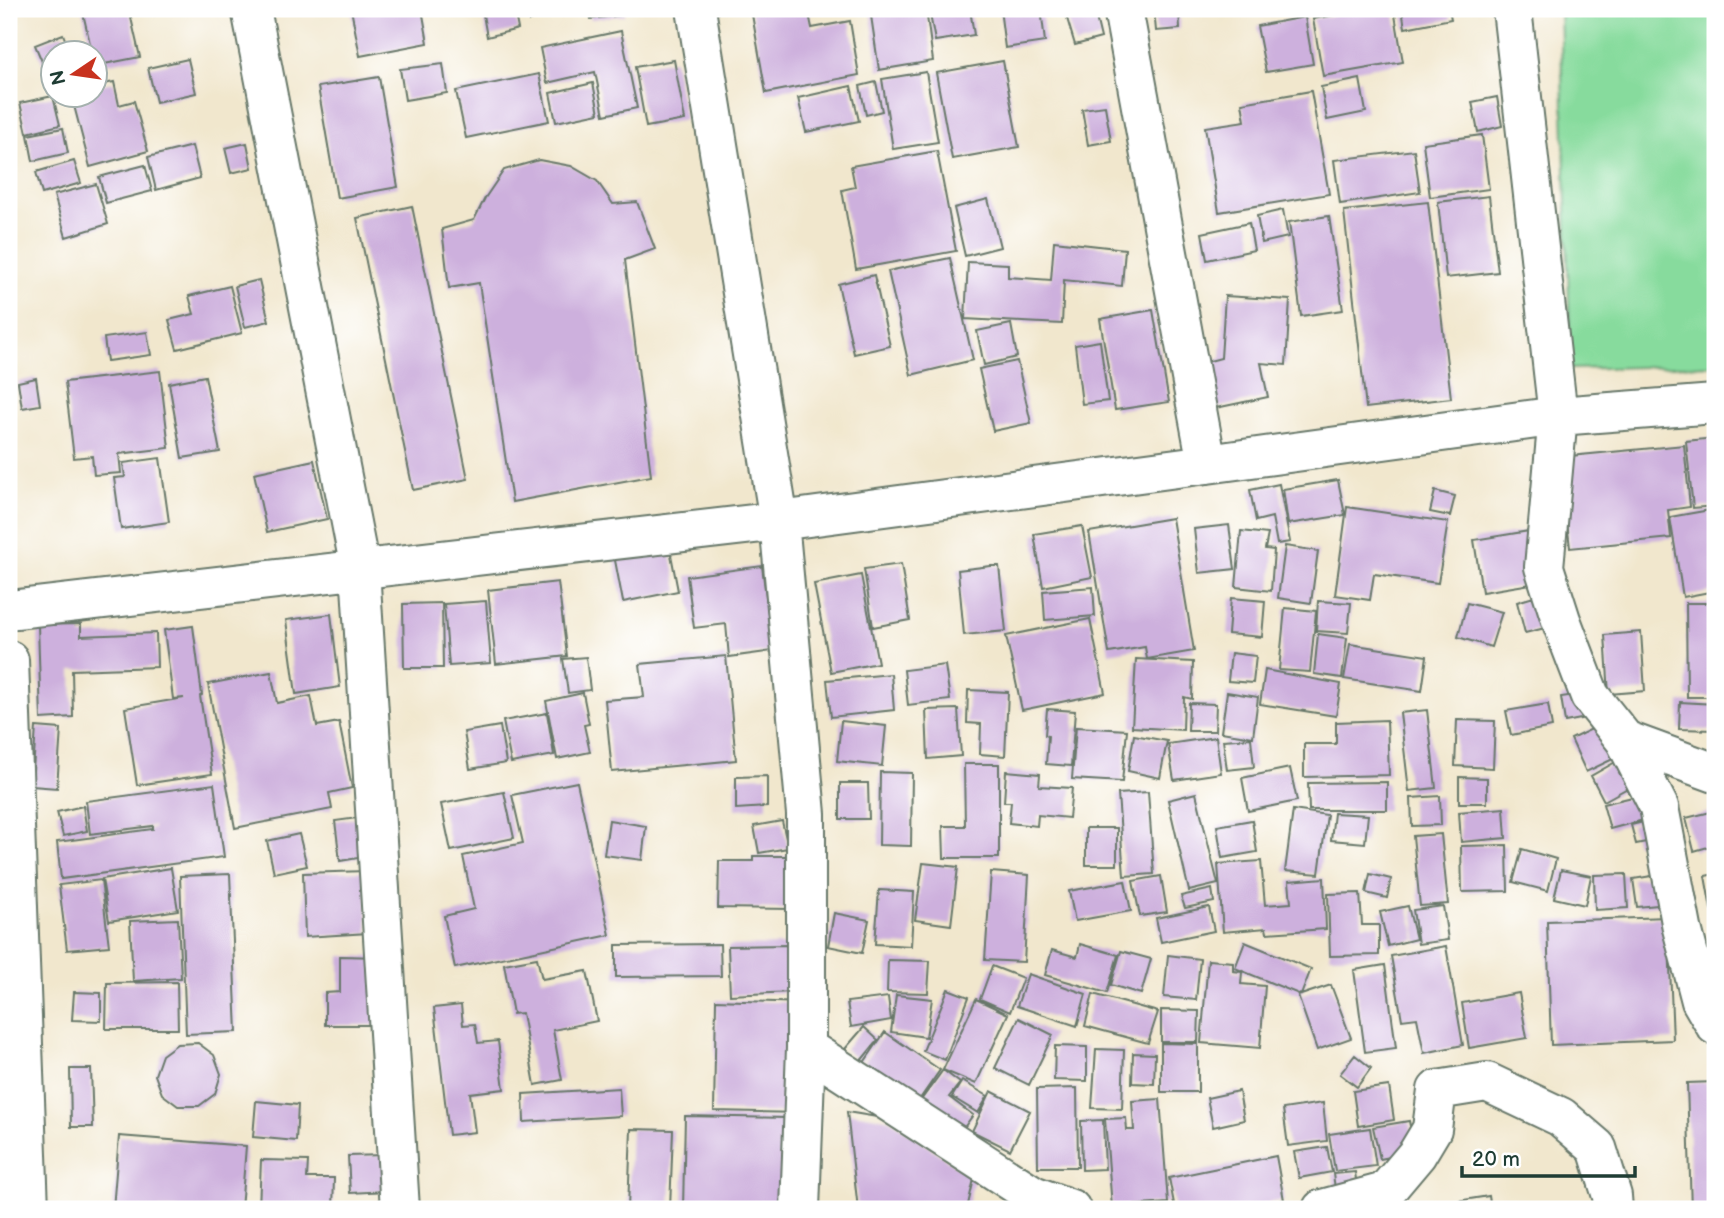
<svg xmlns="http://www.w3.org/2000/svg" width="1724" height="1218" font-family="'Balsamiq Sans',sans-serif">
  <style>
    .green { fill: #87db9d; stroke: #538c68; stroke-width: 2 }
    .building { fill: #cdb0dd }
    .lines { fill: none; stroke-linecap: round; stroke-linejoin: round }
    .minor-casing { stroke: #68786a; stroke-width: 42 }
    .minor { stroke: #fff; stroke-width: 38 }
  </style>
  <rect width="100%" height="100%" fill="#fff"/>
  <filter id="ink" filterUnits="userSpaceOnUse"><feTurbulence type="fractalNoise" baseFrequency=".0143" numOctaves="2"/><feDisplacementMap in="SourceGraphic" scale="14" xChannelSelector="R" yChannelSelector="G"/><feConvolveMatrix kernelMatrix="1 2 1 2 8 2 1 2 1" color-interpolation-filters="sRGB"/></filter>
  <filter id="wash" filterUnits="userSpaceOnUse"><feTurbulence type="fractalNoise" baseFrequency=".00686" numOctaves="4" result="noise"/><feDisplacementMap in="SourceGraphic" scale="28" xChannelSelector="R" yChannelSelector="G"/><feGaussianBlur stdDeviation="1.57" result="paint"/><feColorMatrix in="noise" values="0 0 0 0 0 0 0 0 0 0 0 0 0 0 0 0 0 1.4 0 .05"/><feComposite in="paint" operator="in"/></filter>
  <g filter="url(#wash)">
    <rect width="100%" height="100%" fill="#f1e7cd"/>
    <path class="green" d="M1560 9H1715V365L1571 369Z"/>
    <g id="blocks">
      <path class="building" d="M82 9H129L140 57 94 66V52H92Z
        M351 9H422L428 43 360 56Z
        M482 9H514L518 29 487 37Z
        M524 9H560L529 21Z
        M589 9H624L625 15 591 19Z
        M751 9H808L812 28 850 21 859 75 766 93Z
        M870 9H926L933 61 879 70Z
        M929 9H970L974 35 935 41Z
        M1000 9H1041L1045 42 1005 48Z
        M1089 9H1094L1101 38 1075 45 1066 15Z
        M1154 9H1179L1180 29 1156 31Z
        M1368 9H1394L1403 62 1323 76 1313 19Z
        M1402 9H1449L1451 19 1405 28Z
        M1305 17 1313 64 1266 72 1257 26Z
        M621 31 637 108 604 115 595 72 547 83 540 48Z
        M63 34 70 52H52V76L49 78 35 45Z
        M188 59 196 93 156 102 148 68Z
        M674 60 685 120 646 127 635 67Z
        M1003 61 1019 147 952 159 936 73Z
        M443 64 447 93 405 100 400 69Z
        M926 72 938 142 893 149 882 79Z
        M539 74 549 121 466 138 456 91Z
        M379 77 398 187 337 198 318 87Z
        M1360 79 1366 112 1327 120 1321 87Z
        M114 82 119 105 134 101 148 151 90 167 71 94H94V86Z
        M876 82 882 111 866 115 860 86Z
        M593 83 599 113 556 122 550 93Z
        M851 86 859 121 806 132 798 98Z
        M1311 91 1329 194 1219 212 1205 127 1245 121 1242 103Z
        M11 95 16 123 9 124V96Z
        M53 96 60 125 27 133 20 103Z
        M1497 97 1502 126 1478 132 1472 102Z
        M1105 106 1111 141 1088 145 1082 109Z
        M63 128 68 153 33 161 28 135Z
        M1482 135 1489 189 1430 197 1423 143Z
        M247 143 252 168 231 173 225 148Z
        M192 146 200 178 156 190 148 157Z
        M1414 150 1420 192 1340 204 1334 160Z
        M937 151 956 251 856 269 842 190 855 187 851 166Z
        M539 160 571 166 597 181 613 204 637 202 655 249 625 260 651 476 512 502 479 283 449 288 442 229 474 220 485 198 504 170Z
        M74 161 81 183 42 194 36 172Z
        M145 165 152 191 106 203 99 177Z
        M96 184 108 224 66 237 54 195Z
        M1489 196 1498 272 1446 278 1438 202Z
        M988 199 1000 247 965 256 954 208Z
        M1428 202 1451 398 1366 408 1344 211Z
        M412 206 468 479 413 490 357 218Z
        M1283 210 1288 237 1262 243 1257 216Z
        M1329 216 1343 310 1301 316 1289 222Z
        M1249 223 1254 250 1207 260 1202 233Z
        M1054 241 1125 249 1122 286 1064 280 1062 324 965 319 968 262 1008 264V277L1051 280Z
        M950 258 973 360 911 375 888 271Z
        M874 275 890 346 854 354 838 284Z
        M259 280 269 321 245 327 235 286Z
        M230 286 242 333 177 349 169 320 194 314 189 296Z
        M1225 296 1290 300 1286 365 1261 363 1268 397 1211 409 1202 363 1221 358Z
        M1153 310 1169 402 1115 410 1100 319Z
        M1011 324 1017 357 984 365 977 331Z
        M147 332 151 355 107 361 104 338Z
        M1100 341 1108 401 1082 404 1075 345Z
        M1017 361 1031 423 993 431 979 369Z
        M160 371 169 448 119 454 121 473 94 475 92 456 74 458 65 382Z
        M205 376 220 452 182 458 169 383Z
        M36 378 40 405 22 408 18 382Z
        M1715 438V506L1693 508 1686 441Z
        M1684 445 1690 507 1668 510 1671 538 1570 548 1560 457Z
        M160 458 169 522 121 529 114 478 125 477 123 463Z
        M314 460 327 519 267 532 254 473Z
        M1338 480 1345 515 1288 524 1283 489Z
        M1279 484 1290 542 1277 544 1272 517 1256 521 1250 490Z
        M1435 491 1455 496 1450 516 1430 512Z
        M1347 507 1448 522 1438 583 1374 574 1370 600 1335 595Z
        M1710 510 1715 547V591L1683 597 1670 517Z
        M1172 518 1194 651 1147 659 1145 647 1109 653 1089 532Z
        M1229 525 1235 569 1199 573 1194 529Z
        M1082 526 1092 577 1043 587 1034 534Z
        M1241 531 1268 534 1265 549 1274 550 1271 591 1236 587Z
        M1529 531 1537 583 1482 592 1474 540Z
        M669 544 678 591 623 602 614 555Z
        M1285 546 1318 551 1311 603 1278 598Z
        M901 564 910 620 873 627 864 569Z
        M762 566 773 651 729 657 726 624 694 628 687 576Z
        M991 566H999L1006 631 964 635 958 570Z
        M861 575 878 663 831 672 814 584Z
        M558 582 567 656 496 664 488 590Z
        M1093 587 1095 616 1045 620 1043 591Z
        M1537 596 1545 628 1525 633 1517 602Z
        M1231 598 1265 601 1262 637 1228 634Z
        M486 601 491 663 449 666 444 604Z
        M1318 601 1351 603 1348 633 1316 631Z
        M442 603 443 668H404L403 604Z
        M1467 603 1502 612 1491 647 1458 637Z
        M1686 603H1715V697H1687Z
        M1285 608 1316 611 1310 672 1279 670Z
        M331 614 340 687 296 694 286 620Z
        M1090 619 1105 693 1022 710 1006 636Z
        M81 624V636L156 633 157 667 72 670 73 717 41 719 38 625Z
        M193 626 202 695 200 696 212 774 137 785 125 708 184 698 173 699 164 630Z
        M1641 632 1645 691 1609 694 1605 635Z
        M1318 634 1347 638 1342 678 1314 674Z
        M1350 644 1427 656 1422 691 1344 679Z
        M1231 653 1256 656 1253 683 1228 681Z
        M726 656 736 760 612 772 605 700 644 697 640 664Z
        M586 657 590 690 568 693 563 659Z
        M1136 659 1193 662 1192 699 1184 697 1183 730 1132 727Z
        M945 665 950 700 908 705 904 670Z
        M1265 670 1341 684 1336 716 1260 704Z
        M271 672 277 703 311 696 317 726 339 722 352 788 329 793 332 809 235 828 208 684Z
        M891 674 894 710 831 717 827 680Z
        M968 690 1008 692 1005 756 980 754 981 724 967 723Z
        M1227 692 1258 697 1253 737 1221 732Z
        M583 693 589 724 584 725 590 752 557 759 546 701Z
        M1583 694 1586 718 1565 722 1561 697Z
        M1680 702 1715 704V730L1679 729Z
        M1189 703 1216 704 1215 731H1188Z
        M1548 704 1552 727 1511 735 1506 711Z
        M958 709 961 756 928 759 926 710Z
        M1047 709 1075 711 1071 766 1046 764 1048 736 1045 735Z
        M1427 710 1436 788 1409 791 1400 713Z
        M547 713 554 755 511 763 503 721Z
        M1387 720 1389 775 1304 777V744H1336V722Z
        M1457 720 1495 721 1493 768 1455 766Z
        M841 721 886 726 882 766 837 761Z
        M1600 725 1615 758 1586 772 1571 739Z
        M500 726 506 763 470 769 464 732Z
        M36 727 61 729 57 788 32 786Z
        M1076 727 1127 730 1122 782 1072 779Z
        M1134 735 1167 741 1160 778 1128 771Z
        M1216 737 1221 773 1174 780 1168 744Z
        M1251 738 1254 767 1227 770 1223 740Z
        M1626 756 1640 781 1604 801 1591 776Z
        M964 764H999V858H944L943 826H965Z
        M1290 768 1297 801 1248 811 1242 778Z
        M1006 771 1040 774 1039 786 1072 788 1069 818 1038 815 1037 826 1009 823 1011 802H1004Z
        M880 772 912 773 911 846 879 845Z
        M767 776V807L736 809V777Z
        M1459 777 1487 778V803H1459Z
        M577 782 610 935 455 968 444 916 474 909 463 856 523 843 512 795Z
        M1387 782V810H1309L1308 783Z
        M840 783H868L869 819H840Z
        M214 784 224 857 61 879 57 842 153 829V826L90 834 86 801Z
        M504 792 514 838 451 851 441 804Z
        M1148 792 1154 874 1124 876 1118 794Z
        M1196 793 1218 884 1189 891 1168 800Z
        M1641 795 1647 819 1610 829 1603 804Z
        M1440 796 1441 825 1412 826 1411 798Z
        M83 806 87 831 63 836 57 812Z
        M1504 808 1506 838 1461 842 1459 812Z
        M1293 810 1327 815 1319 874 1285 871Z
        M1715 811V845L1694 851 1686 818Z
        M1334 813 1368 815 1365 843 1331 840Z
        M357 818 364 857 340 861 335 821Z
        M609 820 646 826 642 860 604 855Z
        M1252 820 1257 852 1222 858 1217 826Z
        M1652 820 1656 840 1636 844 1631 825Z
        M782 821 788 848 759 853 754 826Z
        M1086 828H1117V865H1086Z
        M299 834 307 866 274 873 267 841Z
        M1441 834 1448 904 1420 906 1413 836Z
        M1507 845 1508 891 1462 892 1461 846Z
        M1522 849 1556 859 1548 891 1513 882Z
        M753 856H794L793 909 718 908 719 861H753Z
        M1261 861 1265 905 1291 903 1289 881 1324 878 1326 929 1267 933 1266 928 1223 932 1218 864Z
        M923 863 958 867 951 925 915 920Z
        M171 868 178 910 109 921 102 879Z
        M1561 870 1591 876 1585 905 1554 898Z
        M366 871 368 933 305 937 303 873Z
        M991 872 1029 875 1024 962 985 960Z
        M230 874 237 1032 186 1034 180 876Z
        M1370 874 1391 879 1387 898 1366 893Z
        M1626 874 1628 908 1595 910 1594 875Z
        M1664 874 1668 904 1637 907 1633 879Z
        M1715 874V908L1711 909 1705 876Z
        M1161 876 1167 912 1140 916 1133 881Z
        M101 880 109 946 67 950 59 885Z
        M1125 881 1131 911 1075 921 1069 891Z
        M1212 889 1214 902 1185 908 1181 896Z
        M879 890 914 892 911 946 875 944Z
        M1360 893 1362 925H1379V955L1330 956 1328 894Z
        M1408 906 1416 939 1388 946 1380 912Z
        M1443 906 1448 940 1418 944 1413 910Z
        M1209 907 1214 931 1161 942 1156 918Z
        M834 913 869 920 862 953 828 946Z
        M1668 917 1673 1040 1551 1045 1547 921Z
        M178 919 181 978 133 981 130 921Z
        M1245 942 1311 969 1301 995 1235 968Z
        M720 944 721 976 616 977V945Z
        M1080 944 1118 955 1107 993 1045 975 1052 950 1077 957Z
        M790 945 792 992 730 995 728 946Z
        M1446 946 1463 1045 1424 1053 1417 1018 1402 1020 1391 956Z
        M1121 951 1151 959 1141 994 1111 985Z
        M1168 955 1200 959 1196 1000 1164 997Z
        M340 956 380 957V1025H325V993L340 992Z
        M537 958 542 979 587 971 597 1021 553 1030 562 1080 535 1085 522 1013 513 1014 504 964Z
        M888 960 930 961 928 993 887 992Z
        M1208 960 1233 962V971L1242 972 1241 984 1265 986 1260 1048 1201 1043Z
        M1385 965 1396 1048 1365 1052 1354 970Z
        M992 966 1023 978 1010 1012 980 999Z
        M1028 974 1086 994 1077 1026 1017 1006Z
        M177 982 178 1029H106L107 983Z
        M1331 985 1351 1038 1317 1050 1298 996Z
        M948 989 969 997 945 1060 923 1051Z
        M74 992 101 993V1021L72 1020Z
        M1519 993 1527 1038 1469 1048 1462 1003Z
        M1093 994 1158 1012 1148 1043 1085 1026Z
        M896 995 932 999 926 1037 891 1032Z
        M888 997 891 1020 851 1027 847 1002Z
        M976 999 1008 1014 976 1084 943 1070Z
        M716 1000 802 1003 800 1113 714 1111Z
        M461 1005 463 1025 475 1024 478 1043 498 1041 504 1089 470 1093 475 1132 449 1135 434 1008Z
        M1161 1010 1199 1011 1198 1042H1161Z
        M1019 1018 1053 1035 1029 1085 995 1068Z
        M864 1027 878 1040 860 1062 845 1049Z
        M885 1032 940 1070 917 1103 863 1064Z
        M198 1043 214 1055 221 1074 215 1094 199 1106H178L162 1094 155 1075 162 1055 177 1044Z
        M1161 1043 1198 1044V1092H1161Z
        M1055 1046 1087 1047V1081L1054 1080Z
        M1096 1049 1124 1050 1122 1109 1092 1108Z
        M1133 1053 1155 1054 1154 1084 1132 1083Z
        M1355 1055 1371 1068 1357 1087 1340 1074Z
        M70 1069H91L93 1127H71Z
        M943 1070 960 1083 949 1097 973 1115 960 1133 919 1103Z
        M962 1081 988 1096 978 1113 952 1097Z
        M1715 1082V1209H1691L1687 1083Z
        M1389 1086 1394 1120 1358 1126 1353 1091Z
        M619 1088 621 1116 524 1122 523 1094Z
        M1077 1088 1078 1167H1038L1037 1089Z
        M991 1091 1030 1111 1010 1150 972 1131Z
        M1239 1091 1244 1120 1213 1127 1207 1098Z
        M1160 1099 1168 1203 1112 1207 1105 1119 1126 1118 1127 1130H1134L1132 1101Z
        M256 1101 298 1105 296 1141 253 1137Z
        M1323 1103 1327 1141 1288 1146 1283 1109Z
        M847 1112 889 1119 974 1179 967 1209H858Z
        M685 1116 786 1118 784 1209H683Z
        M1103 1120 1105 1169 1082 1170 1081 1121Z
        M1409 1121 1415 1152 1380 1159 1373 1127Z
        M1370 1128 1376 1166 1335 1171 1329 1134Z
        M631 1129 673 1130 670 1209H628Z
        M119 1136 246 1146 241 1209H113Z
        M1327 1147 1332 1172 1299 1178 1294 1152Z
        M384 1155 386 1191 350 1193 348 1156Z
        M1276 1156 1284 1200 1234 1209H1175L1169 1178Z
        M261 1160 308 1161 307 1178H334L333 1209H259Z
        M1355 1172 1357 1187 1335 1189 1333 1174Z
        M1489 1196 1491 1209H1453L1451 1202Z
        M1442 1202 1444 1209H1414V1208Z
        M1411 1203 1412 1209H1349V1207Z"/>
    </g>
  </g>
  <g filter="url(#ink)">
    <use href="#blocks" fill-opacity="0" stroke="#68786a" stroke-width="2"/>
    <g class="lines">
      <defs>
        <path id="minor" d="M251 9 360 569 400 1209
          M696 9 779 521 806 814V1048L800 1209
          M1123 9 1207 464
          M1512 9 1558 416 1544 567 1561 620 1590 696 1625 740 1659 807 1682 928 1701 1001 1715 1025
          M9 610 779 521 1207 464 1558 416 1715 404
          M9 660 29 1209
          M1625 740 1715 773
          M806 1048 1033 1195 1071 1209
          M1322 1209 1385 1192 1417 1154 1432 1129 1437 1090 1487 1082 1561 1117 1597 1148 1612 1196 1613 1209"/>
      </defs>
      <use href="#minor" class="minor-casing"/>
      <use href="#minor" class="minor"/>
    </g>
  </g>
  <rect width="1724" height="1218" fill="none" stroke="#fff" stroke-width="35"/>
  <g transform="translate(74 74) rotate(257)"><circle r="33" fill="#ffffff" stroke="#a5b1ae" stroke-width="2"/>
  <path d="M0-5L12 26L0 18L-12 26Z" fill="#c8321e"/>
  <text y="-10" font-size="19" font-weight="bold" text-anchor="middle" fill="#1f3d34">N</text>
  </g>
  <path d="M1462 1166v10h173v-10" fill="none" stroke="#1f3d34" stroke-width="3.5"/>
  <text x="1472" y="1166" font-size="21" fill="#1f3d34" stroke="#ffffff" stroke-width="5" paint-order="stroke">20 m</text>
</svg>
